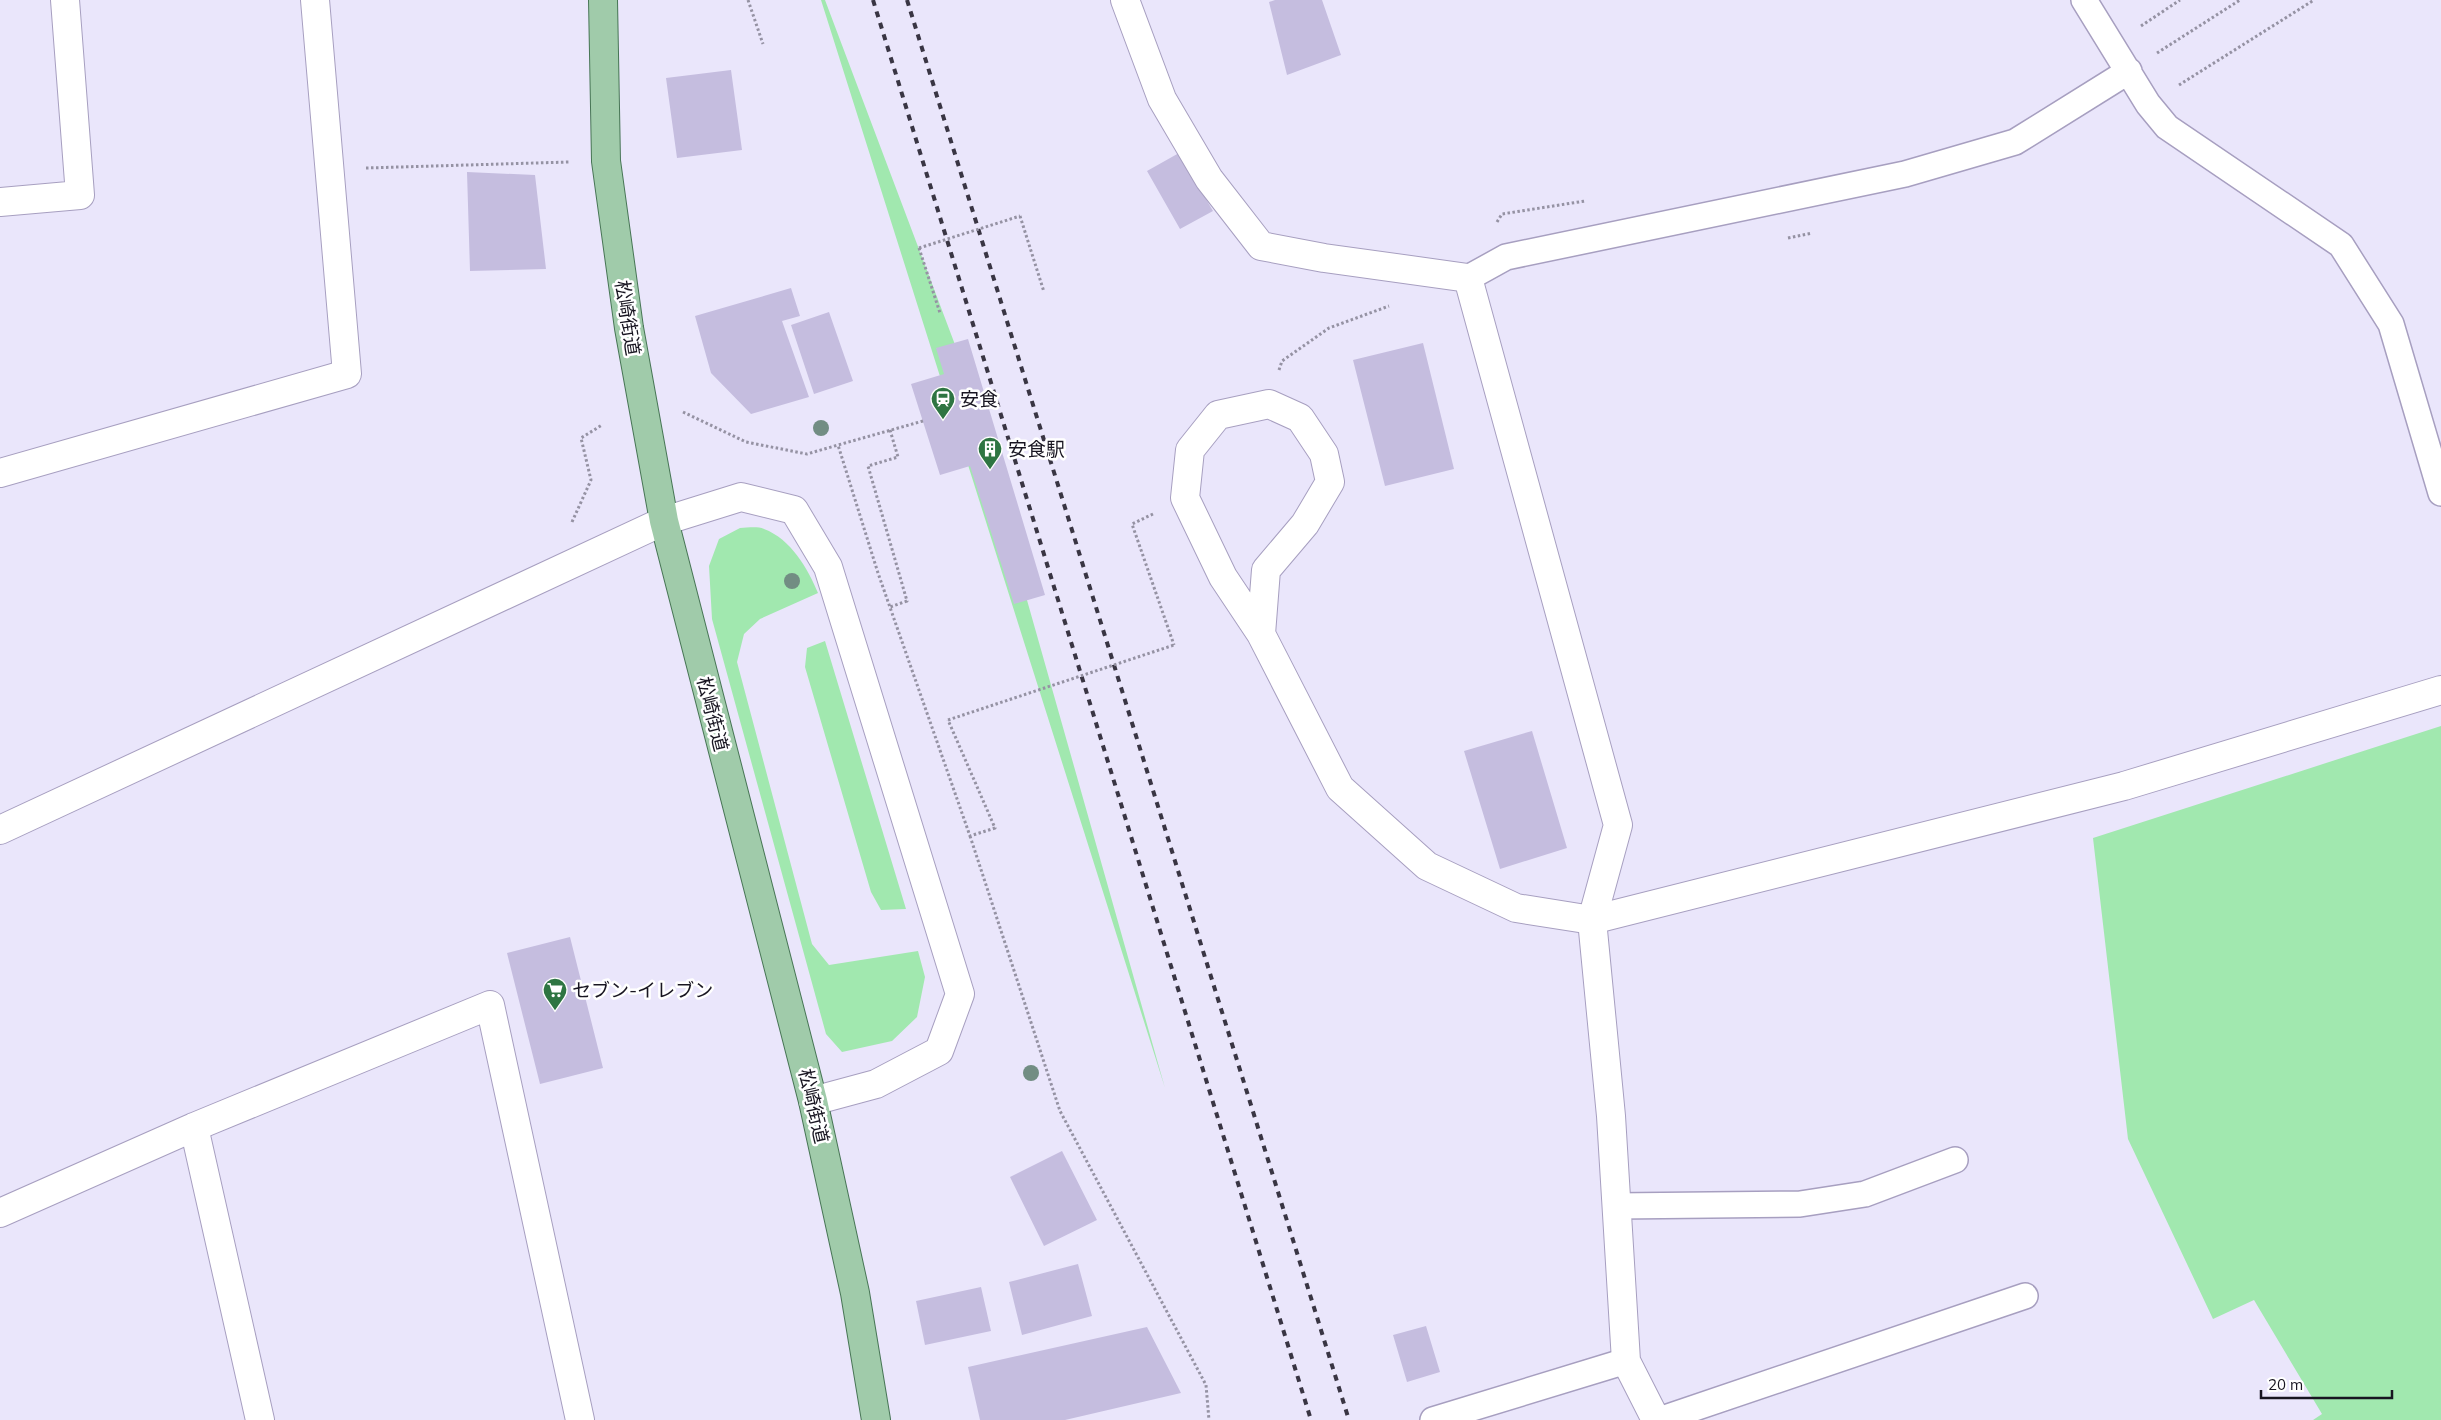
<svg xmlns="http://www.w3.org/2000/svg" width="2441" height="1420" font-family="Mulish,'Noto Sans JP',sans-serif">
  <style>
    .green { fill: #a1e8af }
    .building { fill: #c5bddf }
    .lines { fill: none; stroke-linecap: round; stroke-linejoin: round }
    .lane-casing { stroke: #a79fc0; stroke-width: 28 }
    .street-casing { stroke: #a79fc0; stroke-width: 30 }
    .secondary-casing { stroke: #a79fc0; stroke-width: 30 }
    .primary-casing { stroke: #477555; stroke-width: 30 }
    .path { stroke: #9592a3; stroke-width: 3; stroke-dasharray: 2.5 2.5; stroke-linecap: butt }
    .lane { stroke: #fff; stroke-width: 25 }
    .street { stroke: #fff; stroke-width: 28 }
    .secondary { stroke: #fff; stroke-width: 28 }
    .primary { stroke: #a0cbaa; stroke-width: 28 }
    .rail { stroke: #393543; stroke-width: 4; stroke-dasharray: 6 6; stroke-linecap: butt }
    .path-bridge { stroke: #9592a3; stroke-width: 3; stroke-dasharray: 2.5 2.5; stroke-linecap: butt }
    .tree { fill: #728d83 }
    .labels { text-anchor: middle; stroke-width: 5; stroke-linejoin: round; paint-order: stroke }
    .street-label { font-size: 19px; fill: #181521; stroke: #fff }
    .poi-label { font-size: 19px; fill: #181521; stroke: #fff; text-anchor: start }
  </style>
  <rect width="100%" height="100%" fill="#eae6fb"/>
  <path class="green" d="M821 0H825L954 342 1165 1088Z
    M740 528C747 528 757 526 764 529 791 539 808 569 818 593L760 619 744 634 737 662 812 944 829 965 918 951 925 977 917 1017 892 1041 842 1052 826 1034 712 619 709 566 719 539Z
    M825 641 906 909 881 910 871 892 805 667 807 648Z
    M2441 726V1420H2313L2322 1414 2254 1300 2213 1319 2128 1139 2093 838Z"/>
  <path class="building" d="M1275 0H1322L1341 55 1287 75 1269 2Z
    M731 70 742 150 677 158 666 78Z
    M1179 153 1213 211 1180 229 1147 171Z
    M467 172 535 175 546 269 470 271Z
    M791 288 800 316 782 321 809 397 751 414 711 373 695 316Z
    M829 312 853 381 814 394 791 325Z
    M968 339 1045 595 1014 604 970 466 940 475 911 384 944 374 936 348Z
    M1423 343 1454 469 1385 486 1353 360Z
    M1532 731 1567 848 1500 869 1464 751Z
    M570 937 603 1068 540 1084 507 953Z
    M1062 1151 1097 1220 1044 1246 1010 1177Z
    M1078 1264 1092 1316 1022 1335 1009 1282Z
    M981 1287 991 1331 925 1345 916 1301Z
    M1426 1326 1440 1372 1407 1382 1393 1335Z
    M1147 1327 1181 1393 1065 1420H980L968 1367Z"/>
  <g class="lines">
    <defs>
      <path id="lane" d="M2084 0 2148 104 2167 127 2341 245 2391 324 2441 493
        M1468 278 1506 257 1905 174 2015 142 2129 71
        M1616 1206 1800 1204 1865 1194 1955 1160
        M1433 1420 1626 1361
        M1659 1420 2025 1296"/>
      <path id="street" d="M1125 0 1162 99 1209 179 1261 246 1324 258 1468 278 1618 825 1592 920 1611 1116 1626 1361 1656 1420
        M0 202 80 195 65 0
        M0 473 347 374 315 0
        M664 521 741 497 794 510 828 567 960 994 939 1051 876 1084 813 1101
        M194 1127 260 1420
        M0 1213 194 1127 490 1005 580 1420"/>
      <path id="secondary" d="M1269 404 1300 418 1324 454 1330 482 1305 524 1266 570 1261 634 1223 577 1185 498 1190 450 1218 415Z
        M1261 634 1340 788 1427 866 1516 908 1592 920 2124 786 2441 690
        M0 830 664 521"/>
      <path id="primary" d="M603 0 606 161 629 328 664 521 813 1101 855 1293 876 1420"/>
    </defs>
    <use href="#lane" class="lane-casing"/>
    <use href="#street" class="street-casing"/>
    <use href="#secondary" class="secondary-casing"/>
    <use href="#primary" class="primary-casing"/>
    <path class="path" d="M748 0 763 44
      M2141 26 2180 0
      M2157 53 2240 0
      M2179 85 2314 0
      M366 168 569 162
      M1020 216 1044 292
      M1497 222 1502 214 1585 201
      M1788 238 1812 233
      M919 248 940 313
      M1279 370 1282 361 1329 328 1389 306
      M683 412 746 442 807 454 838 445
      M923 421 838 445 878 573 970 836 995 828 948 720
      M890 430 898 457 868 466 907 601 890 607
      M1153 514 1132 524 1174 645
      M572 522 591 480 581 438 602 425
      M970 836 1060 1111 1206 1385 1209 1420"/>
    <use href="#lane" class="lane"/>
    <use href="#street" class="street"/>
    <use href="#secondary" class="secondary"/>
    <use href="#primary" class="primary"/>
    <path class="rail" d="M873 0 1311 1420
      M907 0 1349 1420"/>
    <path class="path-bridge" d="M919 248 1020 216
      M948 720 1174 645"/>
  </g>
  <g class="tree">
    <circle cx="821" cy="428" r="8"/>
    <circle cx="792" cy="581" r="8"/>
    <circle cx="1031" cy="1073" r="8"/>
  </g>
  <defs>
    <symbol id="station-pin" viewBox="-11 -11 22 30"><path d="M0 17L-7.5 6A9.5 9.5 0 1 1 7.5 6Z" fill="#2e7542" stroke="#fff"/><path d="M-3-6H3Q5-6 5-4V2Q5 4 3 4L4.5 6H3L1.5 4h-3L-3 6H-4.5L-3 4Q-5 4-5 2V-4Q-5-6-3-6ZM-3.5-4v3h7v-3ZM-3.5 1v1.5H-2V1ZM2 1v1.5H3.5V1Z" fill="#fff"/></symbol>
    <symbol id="building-pin" viewBox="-11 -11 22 30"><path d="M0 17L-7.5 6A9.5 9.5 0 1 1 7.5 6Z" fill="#2e7542" stroke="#fff"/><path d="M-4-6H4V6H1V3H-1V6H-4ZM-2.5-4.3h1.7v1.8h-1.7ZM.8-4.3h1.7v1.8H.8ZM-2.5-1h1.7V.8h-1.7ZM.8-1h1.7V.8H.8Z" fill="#fff"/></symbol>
    <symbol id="supermarket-pin" viewBox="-11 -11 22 30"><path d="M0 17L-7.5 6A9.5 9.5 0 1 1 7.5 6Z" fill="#2e7542" stroke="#fff"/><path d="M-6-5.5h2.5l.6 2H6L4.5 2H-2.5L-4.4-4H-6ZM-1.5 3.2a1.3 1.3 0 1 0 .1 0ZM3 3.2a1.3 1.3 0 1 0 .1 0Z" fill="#fff"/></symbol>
  </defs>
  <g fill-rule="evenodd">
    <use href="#station-pin" x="929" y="385" width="28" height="38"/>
    <use href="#building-pin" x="976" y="435" width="28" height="38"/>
    <use href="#supermarket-pin" x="541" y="976" width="28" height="38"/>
  </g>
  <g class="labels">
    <g class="street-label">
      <text transform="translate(628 318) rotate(81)" y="7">松崎街道</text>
      <text transform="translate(713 714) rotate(76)" y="7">松崎街道</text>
      <text transform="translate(814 1106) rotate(77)" y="7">松崎街道</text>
    </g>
    <g class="poi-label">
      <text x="960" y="406">安食</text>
      <text x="1008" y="456">安食駅</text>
      <text x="572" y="997">セブン-イレブン</text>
    </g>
  </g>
  <path d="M2261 1390v8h131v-8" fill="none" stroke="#181521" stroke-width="2.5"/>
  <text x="2268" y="1390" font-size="15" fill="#181521" stroke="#ffffff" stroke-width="4" paint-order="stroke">20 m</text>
</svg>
